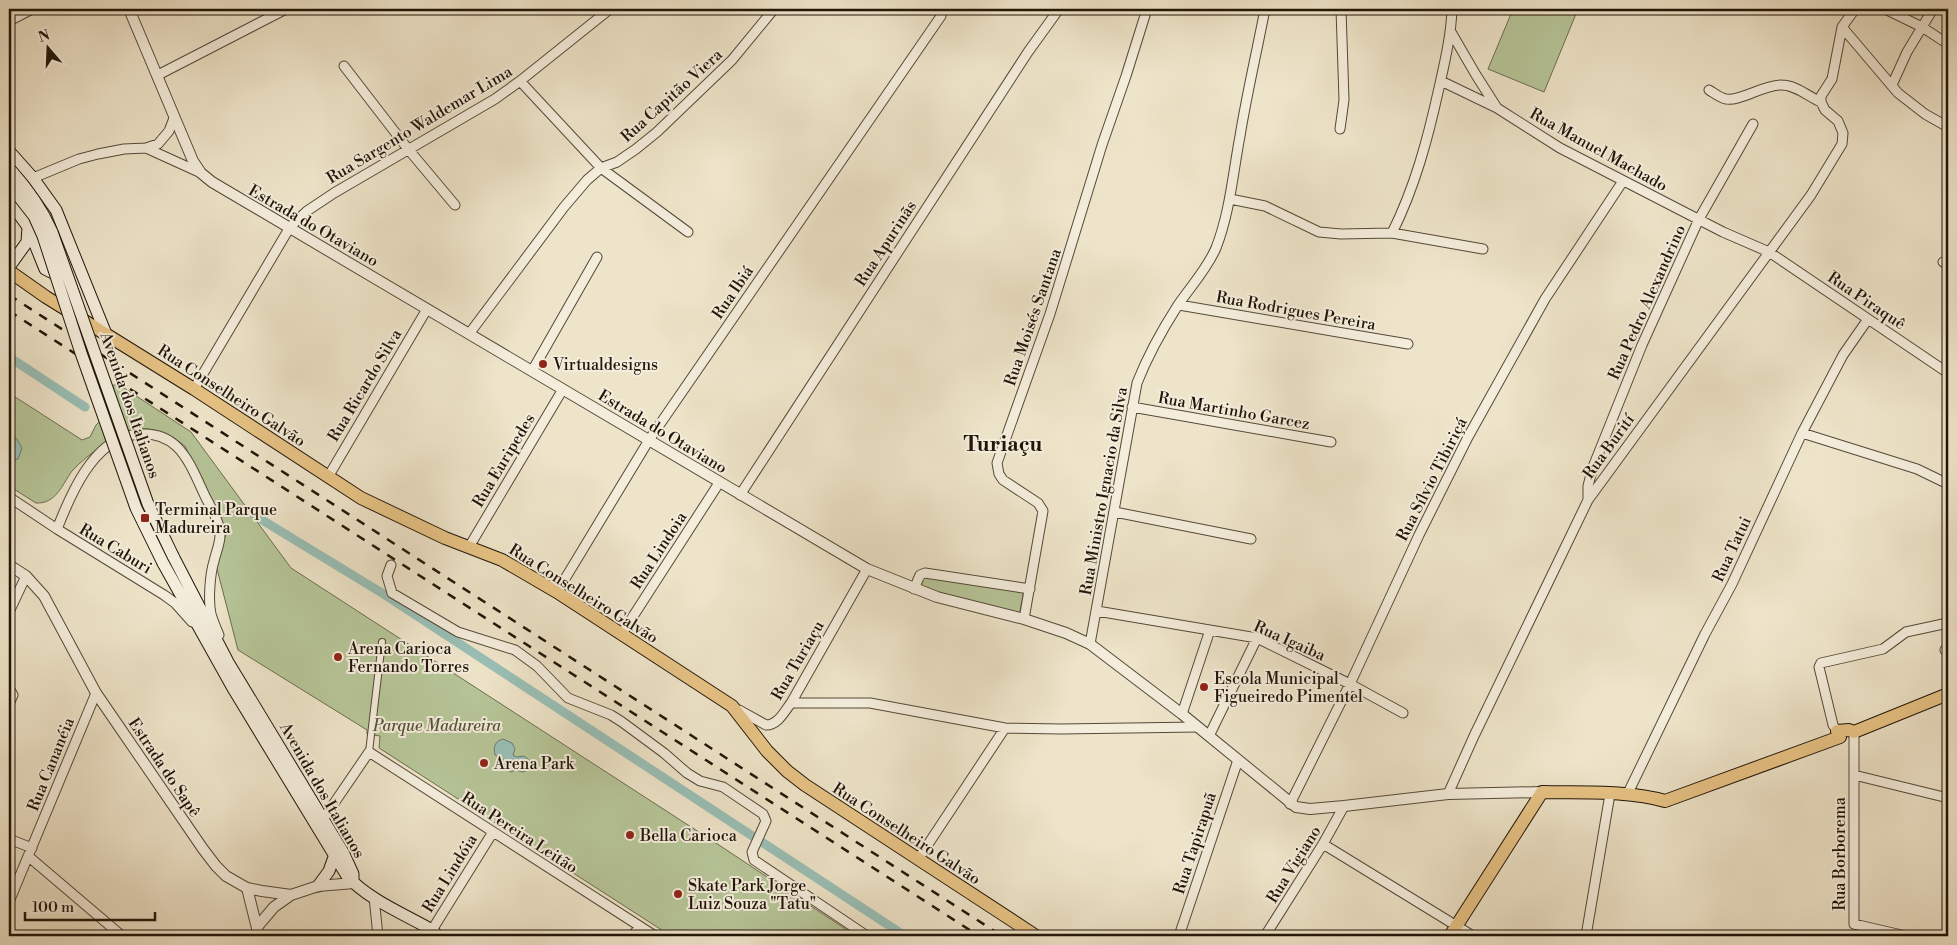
<svg xmlns="http://www.w3.org/2000/svg" width="1957" height="945" font-family="'Libre Bodoni',serif">
  <style>
    .green { fill: #b6c598; stroke: #6b6d50 }
    .water { fill: #99bfb6; stroke: #697b70 }
    .lines { fill: none; stroke-linecap: round; stroke-linejoin: round }
    .canal { stroke: #99bfb6; stroke-width: 9 }
    .pedestrian-casing { stroke: #544938; stroke-width: 8 }
    .minor-casing { stroke: #544938; stroke-width: 11 }
    .tertiary-casing { stroke: #544938; stroke-width: 12 }
    .secondary-casing { stroke: #201508; stroke-width: 13 }
    .primary-casing { stroke: #201508; stroke-width: 14 }
    .pedestrian { stroke: #f4eddc; stroke-width: 6 }
    .minor { stroke: #f4eddc; stroke-width: 9 }
    .tertiary { stroke: #f4eddc; stroke-width: 10 }
    .secondary { stroke: #f4eddc; stroke-width: 11 }
    .primary { stroke: #e7c284; stroke-width: 12 }
    .rail { stroke: #201508; stroke-width: 2.5; stroke-dasharray: 9 9; stroke-linecap: butt }
    .secondary-bridge-casing { stroke: #201508; stroke-width: 13; stroke-linecap: butt }
    .secondary-bridge { stroke: #f4eddc; stroke-width: 11 }
    .poi-dot { fill: #8f2418; stroke: #f4eddc; stroke-width: 2 }
    .labels { text-anchor: middle; stroke-width: 4; stroke-linejoin: round; paint-order: stroke }
    .street-label { font-size: 16px; fill: #201508; stroke: #f4eddc }
    .poi-label { font-size: 16px; fill: #201508; stroke: #f4eddc; text-anchor: start }
    .park-label { font-size: 16px; font-style: italic; fill: #54533a; stroke: #f4eddc }
    .district-label { font-size: 21px; font-weight: bold; fill: #201508; stroke: #f4eddc }
  </style>
  <rect width="100%" height="100%" fill="#eee4c9"/>
  <filter id="stains"><feTurbulence type="fractalNoise" baseFrequency=".004" numOctaves="4"/><feColorMatrix values="0 0 0 0 .2 0 0 0 0 .09 0 0 0 0 .02 0 0 0 .5 -.17"/></filter>
  <radialGradient id="worn" r=".72"><stop offset=".6" stop-color="#630" stop-opacity="0"/><stop offset="1" stop-color="#630" stop-opacity=".3"/></radialGradient>
  <path class="green" d="M1513 9H1578L1544 92 1488 69Z
    M118 384 191 432 291 568 722 847 856 936H671L379 748 380 736 367 734V730L238 650 216 565 226 534 185 446C156 423 130 423 101 446 91 454 81 461 72 471 62 485 56 504 36 503L9 486V393L82 440 90 437 96 425 101 420 93 391Z
    M922 575 1024 590 1019 616 955 600 919 585Z"/>
  <path class="water" d="M10 436 17 439 22 448 18 459 9 461Z
    M503 739 512 743 515 749 513 755 517 757 524 756 528 759 530 763 528 770 523 772 516 770 511 772 504 768V760L495 755C493 747 495 741 503 739Z"/>
  <g class="lines">
    <path class="canal" d="M9 357 85 407
      M254 515 382 593 905 936"/>
    <defs>
      <path id="pedestrian" d="M369 752 382 642"/>
      <path id="minor" d="M1885 9 1922 27 1948 44
        M9 21 32 9
        M1842 27 1898 93 1925 114 1948 127
        M1451 32 1476 75 1497 108 1560 148 1723 232 1769 252 1948 373
        M344 66 408 149 455 205
        M158 75 286 9
        M520 81 601 168 688 232
        M1441 81 1497 108
        M1892 85 1907 52 1933 9
        M1709 90C1714 93 1720 98 1726 99 1739 102 1765 84 1782 85 1796 85 1809 97 1821 102
        M1340 129 1344 100 1341 9
        M146 148 201 173
        M33 178 79 159 98 154 124 149 146 148 158 144 169 131 174 118
        M1230 199 1265 206 1319 232 1341 234 1392 233 1483 249
        M1392 233C1415 187 1428 138 1439 88 1445 61 1451 36 1452 9
        M1943 262 1948 265
        M1179 305 1408 344
        M469 334 564 207 587 180 601 168 617 162 636 149 657 132 732 60 774 9
        M532 371 597 257
        M194 389 290 227 307 211 334 193 495 99 520 81 610 9
        M1132 407 1331 442
        M1802 433 1917 469 1948 484
        M328 477 427 309
        M740 495 1028 52 1059 9
        M9 497 57 529 164 595 175 603 192 622
        M1588 500V486L1593 467 1642 345 1699 219 1753 124
        M1115 512 1251 539
        M57 529C70 496 92 442 132 435 178 427 189 462 205 496 211 508 220 522 220 535 220 544 216 552 214 561 210 574 208 600 211 614 213 621 216 628 219 635
        M469 547 563 389
        M391 565 387 576 392 593 458 632 515 650 537 666 568 698 611 715 622 722 664 753 687 773 700 781 723 787 763 814 766 821 752 852 754 860 867 936
        M914 589 920 575 925 573 1030 589
        M557 592 649 440 941 16
        M1097 611 1257 638 1350 684 1403 713
        M9 612 26 576
        M1024 619 1043 511 1038 503 1003 480 999 474 997 463 1050 314 1102 145 1126 76 1147 9
        M621 635 719 483
        M1090 644 1137 383C1148 355 1162 330 1178 305 1191 286 1207 269 1216 248 1230 212 1233 173 1240 136 1247 93 1257 51 1265 9
        M1945 650 1948 649
        M9 688 13 695 9 704
        M791 703H870L1005 728 1061 729 1198 727
        M739 710 766 725C778 725 784 712 791 703L867 569
        M1182 714 1210 630
        M1837 731 1833 725 1819 667 1821 663 1883 649 1906 632 1943 624 1948 621
        M1854 732V924L1906 936
        M1209 736 1257 638
        M1854 775 1948 798
        M1448 794 1474 736 1588 500 1811 195 1842 144 1843 133 1838 121 1825 110 1821 102V96L1832 79 1842 27 1855 9
        M1627 795 1705 634 1732 584 1802 433 1843 355 1868 319
        M1290 804 1350 684 1419 535 1468 437 1545 299 1623 181
        M324 818 369 752 655 936
        M9 839 32 848
        M1323 844 1473 936
        M28 856 122 936
        M919 858 1005 728
        M374 897 378 936
        M9 902 96 693
        M432 930 493 832
        M631 936 641 927
        M1179 936 1238 760
        M1265 936 1323 844 1344 806
        M1586 936 1610 794"/>
      <path id="tertiary" d="M129 9 193 161 201 173 212 182 867 569 937 597 1024 619 1066 633 1090 644 1182 714 1296 807 1310 809 1344 806 1448 794 1542 792
        M9 565 26 576 44 596 96 693 203 849 216 866 226 876 247 888 262 891 291 895 318 886 354 883
        M247 888 259 936
        M257 927 274 907 291 895"/>
      <path id="secondary" d="M9 151 33 178 56 210 106 334
        M9 200 28 227 27 242 9 267
        M28 227 45 269 53 273 63 269
        M173 556 228 662 343 852 353 874V882
        M163 563 234 690 347 876C369 900 404 914 432 930L438 936
        M318 886 329 871 334 857"/>
      <path id="primary" d="M9 271 46 297 194 389 361 498 445 538 502 560 557 592 732 706 767 751 787 771 805 785 1036 936
        M1450 936 1542 792C1581 793 1628 790 1665 801L1840 737 1837 731 1849 730 1854 732 1948 694"/>
    </defs>
    <use href="#pedestrian" class="pedestrian-casing"/>
    <use href="#minor" class="minor-casing"/>
    <use href="#tertiary" class="tertiary-casing"/>
    <use href="#secondary" class="secondary-casing"/>
    <use href="#primary" class="primary-casing"/>
    <use href="#pedestrian" class="pedestrian"/>
    <use href="#minor" class="minor"/>
    <use href="#tertiary" class="tertiary"/>
    <use href="#secondary" class="secondary"/>
    <use href="#primary" class="primary"/>
    <path class="rail" d="M9 295 1002 936
      M9 311 979 936"/>
    <defs>
      <path id="secondary-bridge" d="M9 168C27 188 41 207 52 232L148 504 173 556
        M9 184 34 216 43 236 81 353 136 508 163 563"/>
    </defs>
    <use href="#secondary-bridge" class="secondary-bridge-casing"/>
    <use href="#secondary-bridge" class="secondary-bridge"/>
  </g>
  <g class="poi-dot">
    <circle cx="543" cy="364" r="5"/>
    <rect x="140" y="513" width="10" height="10" rx="2.5"/>
    <circle cx="338" cy="657" r="5"/>
    <circle cx="1204" cy="687" r="5"/>
    <circle cx="484" cy="763" r="5"/>
    <circle cx="630" cy="835" r="5"/>
    <circle cx="678" cy="894" r="5"/>
  </g>
  <g class="labels">
    <g class="street-label">
      <text transform="translate(671 95) rotate(-42)" y="6">Rua Capitão Viera</text>
      <text transform="translate(419 124) rotate(-31)" y="6">Rua Sargento Waldemar Lima</text>
      <text transform="translate(1599 149) rotate(29)" y="6">Rua Manuel Machado</text>
      <text transform="translate(314 225) rotate(30)" y="6">Estrada do Otaviano</text>
      <text transform="translate(885 243) rotate(-57)" y="6">Rua Apurinãs</text>
      <text transform="translate(732 292) rotate(-56)" y="6">Rua Ibiá</text>
      <text transform="translate(1867 300) rotate(34)" y="6">Rua Piraquê</text>
      <text transform="translate(1646 302) rotate(-66)" y="6">Rua Pedro Alexandrino</text>
      <text transform="translate(1296 310) rotate(10)" y="6">Rua Rodrigues Pereira</text>
      <text transform="translate(1032 317) rotate(-71)" y="6">Rua Moisés Santana</text>
      <text transform="translate(364 385) rotate(-59)" y="6">Rua Ricardo Silva</text>
      <text transform="translate(232 395) rotate(33)" y="6">Rua Conselheiro Galvão</text>
      <text transform="translate(131 405) rotate(71)" y="6">Avenida dos Italianos</text>
      <text transform="translate(1234 410) rotate(10)" y="6">Rua Martinho Garcez</text>
      <text transform="translate(663 431) rotate(31)" y="6">Estrada do Otaviano</text>
      <text transform="translate(1608 446) rotate(-54)" y="6">Rua Burití</text>
      <text transform="translate(503 460) rotate(-59)" y="6">Rua Euripedes</text>
      <text transform="translate(1431 479) rotate(-63)" y="6">Rua Sílvio Tibiriçá</text>
      <text transform="translate(1103 491) rotate(-80)" y="6">Rua Ministro Ignacio da Silva</text>
      <text transform="translate(116 548) rotate(31)" y="6">Rua Caburi</text>
      <text transform="translate(1731 549) rotate(-65)" y="6">Rua Tatui</text>
      <text transform="translate(658 550) rotate(-57)" y="6">Rua Lindoia</text>
      <text transform="translate(584 593) rotate(32)" y="6">Rua Conselheiro Galvão</text>
      <text transform="translate(1290 640) rotate(24)" y="6">Rua Igaiba</text>
      <text transform="translate(797 660) rotate(-60)" y="6">Rua Turiaçu</text>
      <text transform="translate(50 764) rotate(-68)" y="6">Rua Cananéia</text>
      <text transform="translate(165 767) rotate(56)" y="6">Estrada do Sapê</text>
      <text transform="translate(323 790) rotate(60)" y="6">Avenida dos Italianos</text>
      <text transform="translate(520 832) rotate(33)" y="6">Rua Pereira Leitão</text>
      <text transform="translate(907 833) rotate(33)" y="6">Rua Conselheiro Galvão</text>
      <text transform="translate(1194 843) rotate(-72)" y="6">Rua Tapirapuã</text>
      <text transform="translate(1839 854) rotate(-90)" y="6">Rua Borborema</text>
      <text transform="translate(1293 864) rotate(-58)" y="6">Rua Vigiano</text>
      <text transform="translate(449 873) rotate(-58)" y="6">Rua Lindóia</text>
    </g>
    <g class="poi-label">
      <text x="553" y="370">Virtualdesigns</text>
      <text x="155" y="515">Terminal Parque<tspan x="155" dy="18">Madureira</tspan></text>
      <text x="348" y="654">Arena Carioca<tspan x="348" dy="18">Fernando Torres</tspan></text>
      <text x="1214" y="684">Escola Municipal<tspan x="1214" dy="18">Figueiredo Pimentel</tspan></text>
      <text x="494" y="769">Arena Park</text>
      <text x="640" y="841">Bella Carioca</text>
      <text x="688" y="891">Skate Park Jorge<tspan x="688" dy="18">Luiz Souza "Tatu"</tspan></text>
    </g>
    <g class="park-label">
      <text x="437" y="731">Parque Madureira</text>
    </g>
    <g class="district-label">
      <text x="1003" y="451">Turiaçu</text>
    </g>
  </g>
  <rect width="1957" height="945" fill="none" stroke="#eee4c9" stroke-width="30"/>
  <rect x="10" y="10" width="1937" height="925" fill="none" stroke="#201508" stroke-width="2.5"/>
  <rect x="15" y="15" width="1927" height="915" fill="none" stroke="#201508"/>
  <g transform="translate(48 48) rotate(341)" stroke="#f4eddc" stroke-width="4" paint-order="stroke">
  <path d="M0-4L9 19L0 12L-9 19Z" fill="#201508"/>
  <text y="-8" font-size="14" font-weight="bold" text-anchor="middle" fill="#201508">N</text>
  </g>
  <path d="M25 912v8h130v-8" fill="none" stroke="#201508" stroke-width="2.5"/>
  <text x="32" y="912" font-size="15" fill="#201508" stroke="#f4eddc" stroke-width="4" paint-order="stroke">100 m</text>
  <rect width="100%" height="100%" filter="url(#stains)"/>
  <rect width="100%" height="100%" fill="url(#worn)"/>
</svg>
